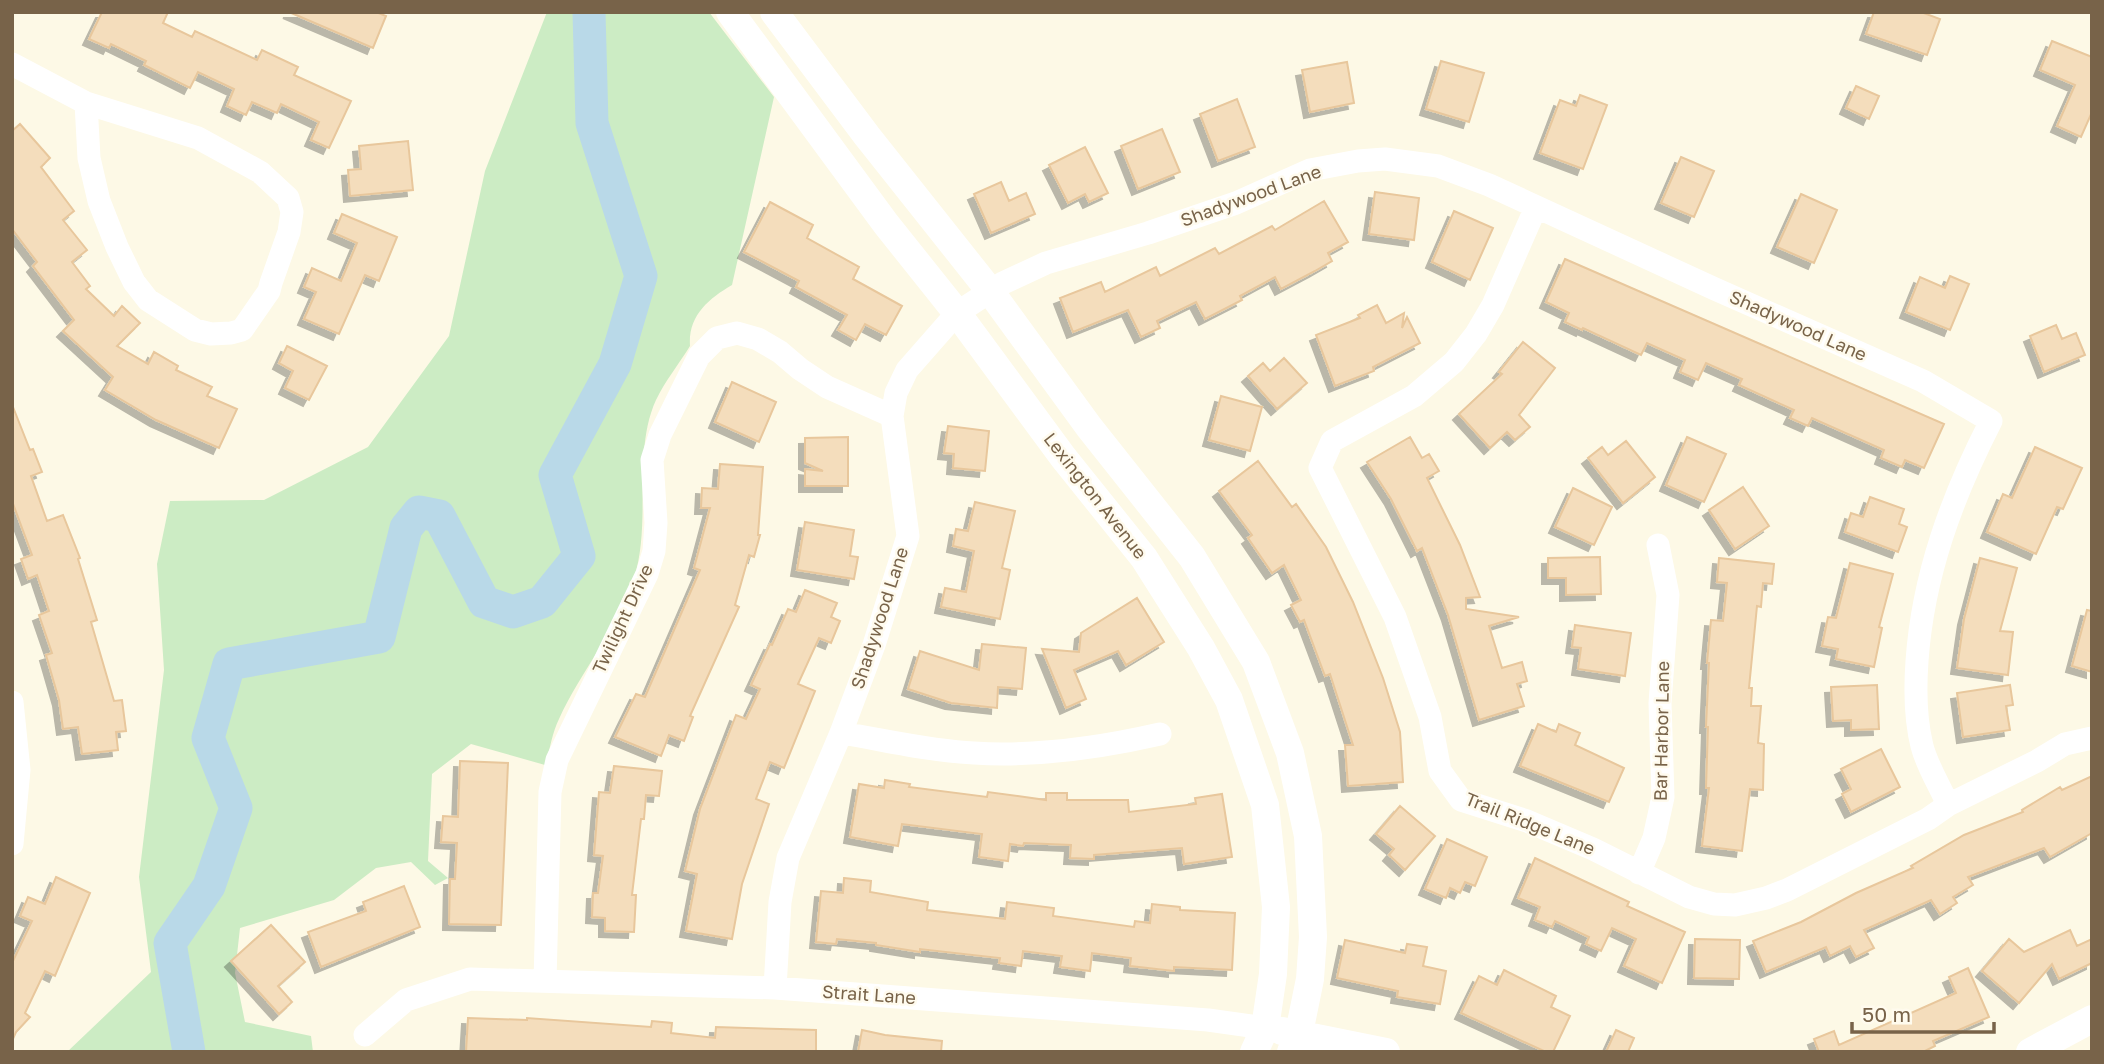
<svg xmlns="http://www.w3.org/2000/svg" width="2104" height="1064" font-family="'Golos Text',sans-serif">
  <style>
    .green { fill: #ccecc4 }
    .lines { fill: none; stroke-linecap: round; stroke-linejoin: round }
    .river { stroke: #b9d9e8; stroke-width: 33 }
    .building { fill: #f4ddbc; stroke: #e8c79c; stroke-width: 2; filter: url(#shadow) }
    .minor { stroke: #fff; stroke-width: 23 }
    .tertiary { stroke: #fff; stroke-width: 28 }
    .labels { text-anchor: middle; stroke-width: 5; stroke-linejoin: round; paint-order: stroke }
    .street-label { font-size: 18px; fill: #786349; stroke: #fffbee }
  </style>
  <defs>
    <filter id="shadow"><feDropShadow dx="-6" dy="6" stdDeviation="0" flood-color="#0004"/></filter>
  </defs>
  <rect width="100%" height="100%" fill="#fdf9e6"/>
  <path class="green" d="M547 12H709L774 97 732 285C708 299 688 316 690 346 679 364 665 381 656 400 632 452 652 523 634 578 617 630 581 671 559 719 552 733 550 750 545 765L471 744 432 774 428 861 448 878 435 885 411 862 376 868 334 900 240 928 235 973 245 1022 311 1036 313 1052H67L151 972 139 877 164 670 157 564 170 501 264 500 368 447 449 336 485 171Z"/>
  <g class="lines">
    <path class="river" d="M189 1052 170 943 209 886 236 808 208 738 229 664 379 637 406 528 419 512 439 516 484 602 513 612 542 602 579 556 555 475 615 364 641 276 592 123 589 12"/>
  </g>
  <path class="building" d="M102 12H168L163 23 192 37 195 31 257 60 262 50 298 67 294 75 351 101 329 148 311 140 319 122 281 104 277 113 252 102 246 115 227 106 234 89 198 72 190 88 144 65 146 61 111 44 109 48 89 39Z
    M289 12H376L386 16 373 48Z
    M1874 12H1921L1940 19 1927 55 1866 34Z
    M2052 41 2092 57V112L2081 137 2057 126 2075 85 2040 70Z
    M1441 61 1484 73 1469 122 1426 109Z
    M1347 62 1354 103 1310 112 1302 70Z
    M1856 86 1879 96 1869 119 1846 108Z
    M1580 95 1607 105 1583 169 1540 153 1560 100 1576 106Z
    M1237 99 1255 147 1218 161 1200 114Z
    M20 124 50 158 41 167 74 211 63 220 87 250 72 262 90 286 86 289 114 316 122 306 140 323 117 346 148 364 154 352 178 366 176 370 212 387 207 396 237 409 219 448 156 420 105 390 113 377 63 331 74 320 33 266 37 262 12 229V131Z
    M1162 129 1180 172 1138 189 1121 146Z
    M408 141 413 190 350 196 348 170 361 169 359 146Z
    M1085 147 1108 193 1089 202 1085 194 1068 203 1049 165Z
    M1681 157 1714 171 1694 217 1661 203Z
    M1001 182 1009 201 1026 193 1035 214 991 233 974 194Z
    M1375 192 1419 198 1414 240 1369 234Z
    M1801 194 1837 210 1814 263 1777 247Z
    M1324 201 1348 242 1328 253 1332 261 1315 271 1281 289 1275 277 1240 296 1242 300 1205 319 1196 302 1157 321 1160 328 1141 337 1128 310 1073 332 1060 298 1101 282 1105 292 1156 267 1160 276 1215 248 1219 254 1272 226 1275 230Z
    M770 202 813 225 807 238 859 267 853 279 902 306 886 335 865 324 856 340 838 330 847 315 796 287 799 281 744 252Z
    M1454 211 1493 228 1470 280 1432 262Z
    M342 214 397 237 379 281 365 275 339 334 304 319 316 292 304 287 312 268 341 281 357 243 334 233Z
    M1565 259 1944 424 1924 468 1905 460 1902 467 1881 458 1884 450 1812 418 1808 426 1790 418 1794 410 1739 385 1742 379 1706 363 1698 380 1680 372 1685 360 1647 343 1641 355 1583 328 1582 330 1565 322 1569 313 1546 302Z
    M1950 276 1969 284 1950 330 1906 312 1920 277 1945 288Z
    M1377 305 1386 323 1404 313 1402 328 1407 317 1420 343 1373 367 1374 371 1335 386 1316 335 1360 318 1358 315Z
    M2056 325 2062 339 2076 333 2085 355 2044 372 2030 336Z
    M1523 342 1555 368 1519 415 1530 427 1515 440 1507 432 1490 448 1459 414 1502 374 1499 372Z
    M287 346 327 366 309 400 285 388 293 371 279 363Z
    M1284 358 1307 383 1277 409 1248 376 1263 363 1270 371Z
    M732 382 776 402 759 442 715 422Z
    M1221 396 1262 407 1250 451 1209 440Z
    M13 407 30 450 33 449 42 472 31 476 47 521 63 515 80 558 78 559 97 620 91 622 114 701 122 700 126 731 116 732 118 750 82 754 78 727 63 729 59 700 46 655 52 653 39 615 49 611 37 575 28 579 21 559 32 555 12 501Z
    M948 426 989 431 985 471 953 468 954 454 944 453Z
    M848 437V486H805V469L823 471 805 463V438Z
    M1410 437 1422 458 1429 454 1439 471 1427 478 1460 545 1480 597 1466 598V609L1519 617 1489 626 1502 668 1522 662 1527 681 1517 684 1524 706 1479 720 1448 615 1422 548 1417 551 1391 499 1367 462Z
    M1687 437 1726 454 1704 502 1666 485Z
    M1626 441 1655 477 1623 503 1588 458 1602 447 1608 455Z
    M2035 447 2082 468 2063 509 2057 507 2036 554 1987 532 2003 494 2012 498Z
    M1258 461 1292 507 1296 504 1326 547 1353 602 1383 678 1400 732 1403 782 1348 786 1345 745H1353L1330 674 1325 676 1304 620 1300 622 1291 605 1301 600 1284 565 1272 573 1248 538 1252 535 1219 491Z
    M720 464 763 467 758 535H760L754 557 749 555 735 605 739 607 690 716 693 717 684 741 669 735 661 756 615 737 636 694 645 697 700 570 694 568 710 508H701L702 488 718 489Z
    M1743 487 1769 526 1735 549 1709 510Z
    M1573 488 1612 507 1594 545 1555 527Z
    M1870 497 1904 509 1899 524 1907 527 1898 552 1845 532 1851 513 1863 517Z
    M975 502 1015 511 1002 568 1010 570 1000 619 941 607 945 588 966 592 974 551 953 546 956 529 968 531Z
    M805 522 854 530 850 556 858 557 854 579 797 570Z
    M1600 557 1601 594 1566 595V578H1548V558Z
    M1719 558 1774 564 1772 584 1763 583 1761 607 1757 606 1749 688H1752L1751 706H1761L1758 743 1764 744 1763 790 1750 789 1742 851 1702 846 1709 788H1706L1708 727H1706L1709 663H1707L1711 620 1723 621 1727 583 1717 582Z
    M1980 558 2017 568 2000 631 2013 632 2008 675 1957 668 1964 619Z
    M1850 563 1893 574 1879 627 1882 628 1874 667 1836 659 1838 649 1822 646 1828 617 1836 618Z
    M805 590 837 603 831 617 840 621 831 643 819 638 798 684 815 691 784 768 770 762 756 799 769 804 742 884 732 939 686 931 697 874 685 871 700 809 736 715 746 719 760 689 751 685 770 644 772 645 788 609 796 612Z
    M1137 598 1164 642 1126 665 1118 651 1074 670 1086 699 1066 708 1042 649 1079 652 1081 633Z
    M2087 610 2092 611V672L2072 666Z
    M1575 625 1631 633 1625 676 1578 669 1581 648 1572 647Z
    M982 644 1026 648 1022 689 998 687 997 708 951 703 908 689 920 651 979 670Z
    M1877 685 1879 729 1851 730V720L1833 721 1831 687Z
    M2010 685 2013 705 2006 706 2010 730 1963 737 1957 693Z
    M1538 724 1556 732 1559 724 1580 733 1575 745 1624 768 1609 802 1520 766Z
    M1881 749 1900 787 1851 812 1842 794 1851 789 1841 769Z
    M460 761 508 763 501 925 449 924 450 879H455L457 843 441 842 443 816 458 817Z
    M614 766 662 771 659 796 646 795 644 819H641L632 895H636L634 932 605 931V918L592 917 593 893H598L603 856 594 855 599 792 610 793Z
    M2092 776V833L2050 857 2044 848 1968 877 1973 885 1953 897 1957 903 1940 914 1931 900 1864 930 1874 948 1856 957 1850 946 1830 956 1826 947 1766 972 1753 941 1801 922 1856 893 1913 868 1911 866 1964 835 2023 812 2022 810 2060 787 2062 790Z
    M885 780 910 784 909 787 987 797 988 792 1046 800V793H1067V800H1128L1129 812 1196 804 1195 798 1222 794 1232 857 1184 864 1182 848 1094 855V859L1070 858 1071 845 1024 843 1023 846 1010 844 1008 861 979 857 982 834 902 824 898 846 850 837 859 784 884 788Z
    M1400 806 1435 836 1405 870 1389 855 1394 849 1376 834Z
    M1447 839 1487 857 1475 886 1465 882 1460 893 1450 888 1446 898 1425 889Z
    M1535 858 1629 902 1627 906 1685 932 1662 983 1624 966 1636 939 1612 928 1601 951 1586 944 1589 937 1555 921 1552 927 1535 920 1540 907 1518 898Z
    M56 877 90 893 55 976 45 971 25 1013 30 1017 16 1032 12 1041V963L32 921 20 916 28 897 45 904Z
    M844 878 871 881 870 892 928 902 927 910 1005 919 1007 902 1054 908 1053 916 1134 927 1135 921 1150 923 1152 904 1180 907V910L1235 913 1232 970 1174 967V971L1130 966 1131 958 1092 953 1090 971 1060 967 1062 956 1023 951 1021 966 999 963 1000 958 920 949V952L876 945V943L837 939 836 944 816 942 821 891 843 893Z
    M404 886 420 927 321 967 308 932 366 911 363 902Z
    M271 925 305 962 278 986 292 1002 279 1014 231 961Z
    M2070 930 2077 946 2092 939V963L2059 979 2052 964 2019 1003 1982 971 2009 939 2024 952Z
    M1695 939 1740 940 1739 979 1694 978Z
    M1345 940 1405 953 1407 944 1427 947 1423 966 1446 971 1440 1004 1397 997 1398 991 1337 978Z
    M1968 968 1989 1017 1933 1041 1935 1046 1923 1052H1819L1814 1039 1834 1031 1839 1045 1956 993 1949 977Z
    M1504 970 1556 996 1551 1007 1570 1016 1553 1052H1546L1461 1013 1479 976 1497 985Z
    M468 1018 527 1020V1018L651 1027 652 1021 672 1023 671 1033 715 1038 716 1027 816 1030V1052H466Z
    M862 1030 885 1035 942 1041 941 1052H858Z
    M1616 1030 1634 1038 1628 1052H1606Z"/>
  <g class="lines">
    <path class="minor" d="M12 64 86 103
      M86 103 198 138 260 172 288 198 292 212 289 232 271 283 269 291 242 330 231 333 211 334 195 330 148 300 134 282 117 247 99 201 89 158Z
      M1536 207 1493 305 1476 334 1454 362 1414 396 1332 441 1320 468 1395 617 1430 717 1440 771 1461 800 1527 821 1593 849 1689 897 1714 904 1735 905 1766 898 1787 890 1928 819 1948 805 2037 761 2065 744 2092 738
      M12 702 19 770 12 844
      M841 733C885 740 930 751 974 753 1037 757 1099 748 1160 734
      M1639 873 1654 838 1663 797 1660 703 1668 595 1658 545
      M545 981 550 792 557 760 647 574 654 551 656 523 652 460 660 435 699 356 717 338 737 333 758 339 780 352 800 369 827 387 892 416
      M775 988 780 902 788 858 841 733 874 645 908 536 892 416 896 393 907 370 957 313 1003 283 1046 263 1148 233 1236 203 1310 170 1358 161 1385 159 1438 166 1489 185 1715 289 1923 381 1991 421C1952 497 1923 575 1917 661 1915 689 1915 718 1922 746 1927 766 1940 786 1948 805
      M365 1035 406 1000 470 979 775 988 1208 1020 1265 1028"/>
    <path class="tertiary" d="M730 12 886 224 957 313 1063 457 1144 558 1201 648 1229 700 1265 805 1276 907 1273 974 1265 1028 1254 1052
      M774 12 867 136 990 291 1089 427 1192 557 1256 662 1290 753 1308 836 1313 937 1310 979 1299 1033 1291 1052
      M1282 1031 1386 1052
      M2030 1052 2092 1019"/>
  </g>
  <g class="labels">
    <g class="street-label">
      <text transform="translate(1251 196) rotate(-20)" y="6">Shadywood Lane</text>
      <text transform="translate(1798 326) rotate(24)" y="6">Shadywood Lane</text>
      <text transform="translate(1095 496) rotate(52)" y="6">Lexington Avenue</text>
      <text transform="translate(880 618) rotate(-72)" y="6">Shadywood Lane</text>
      <text transform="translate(623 619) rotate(-65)" y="6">Twilight Drive</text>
      <text transform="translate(1662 731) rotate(-89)" y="6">Bar Harbor Lane</text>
      <text transform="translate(1530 824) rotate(22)" y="6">Trail Ridge Lane</text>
      <text transform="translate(869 995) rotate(4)" y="6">Strait Lane</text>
    </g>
  </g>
  <rect width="2104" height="1064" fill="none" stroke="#786349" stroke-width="28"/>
  <path d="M1852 1022v10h142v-10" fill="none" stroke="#786349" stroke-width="3.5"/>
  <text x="1862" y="1022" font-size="21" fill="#786349" stroke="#fffbee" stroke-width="5" paint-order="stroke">50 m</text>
</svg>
